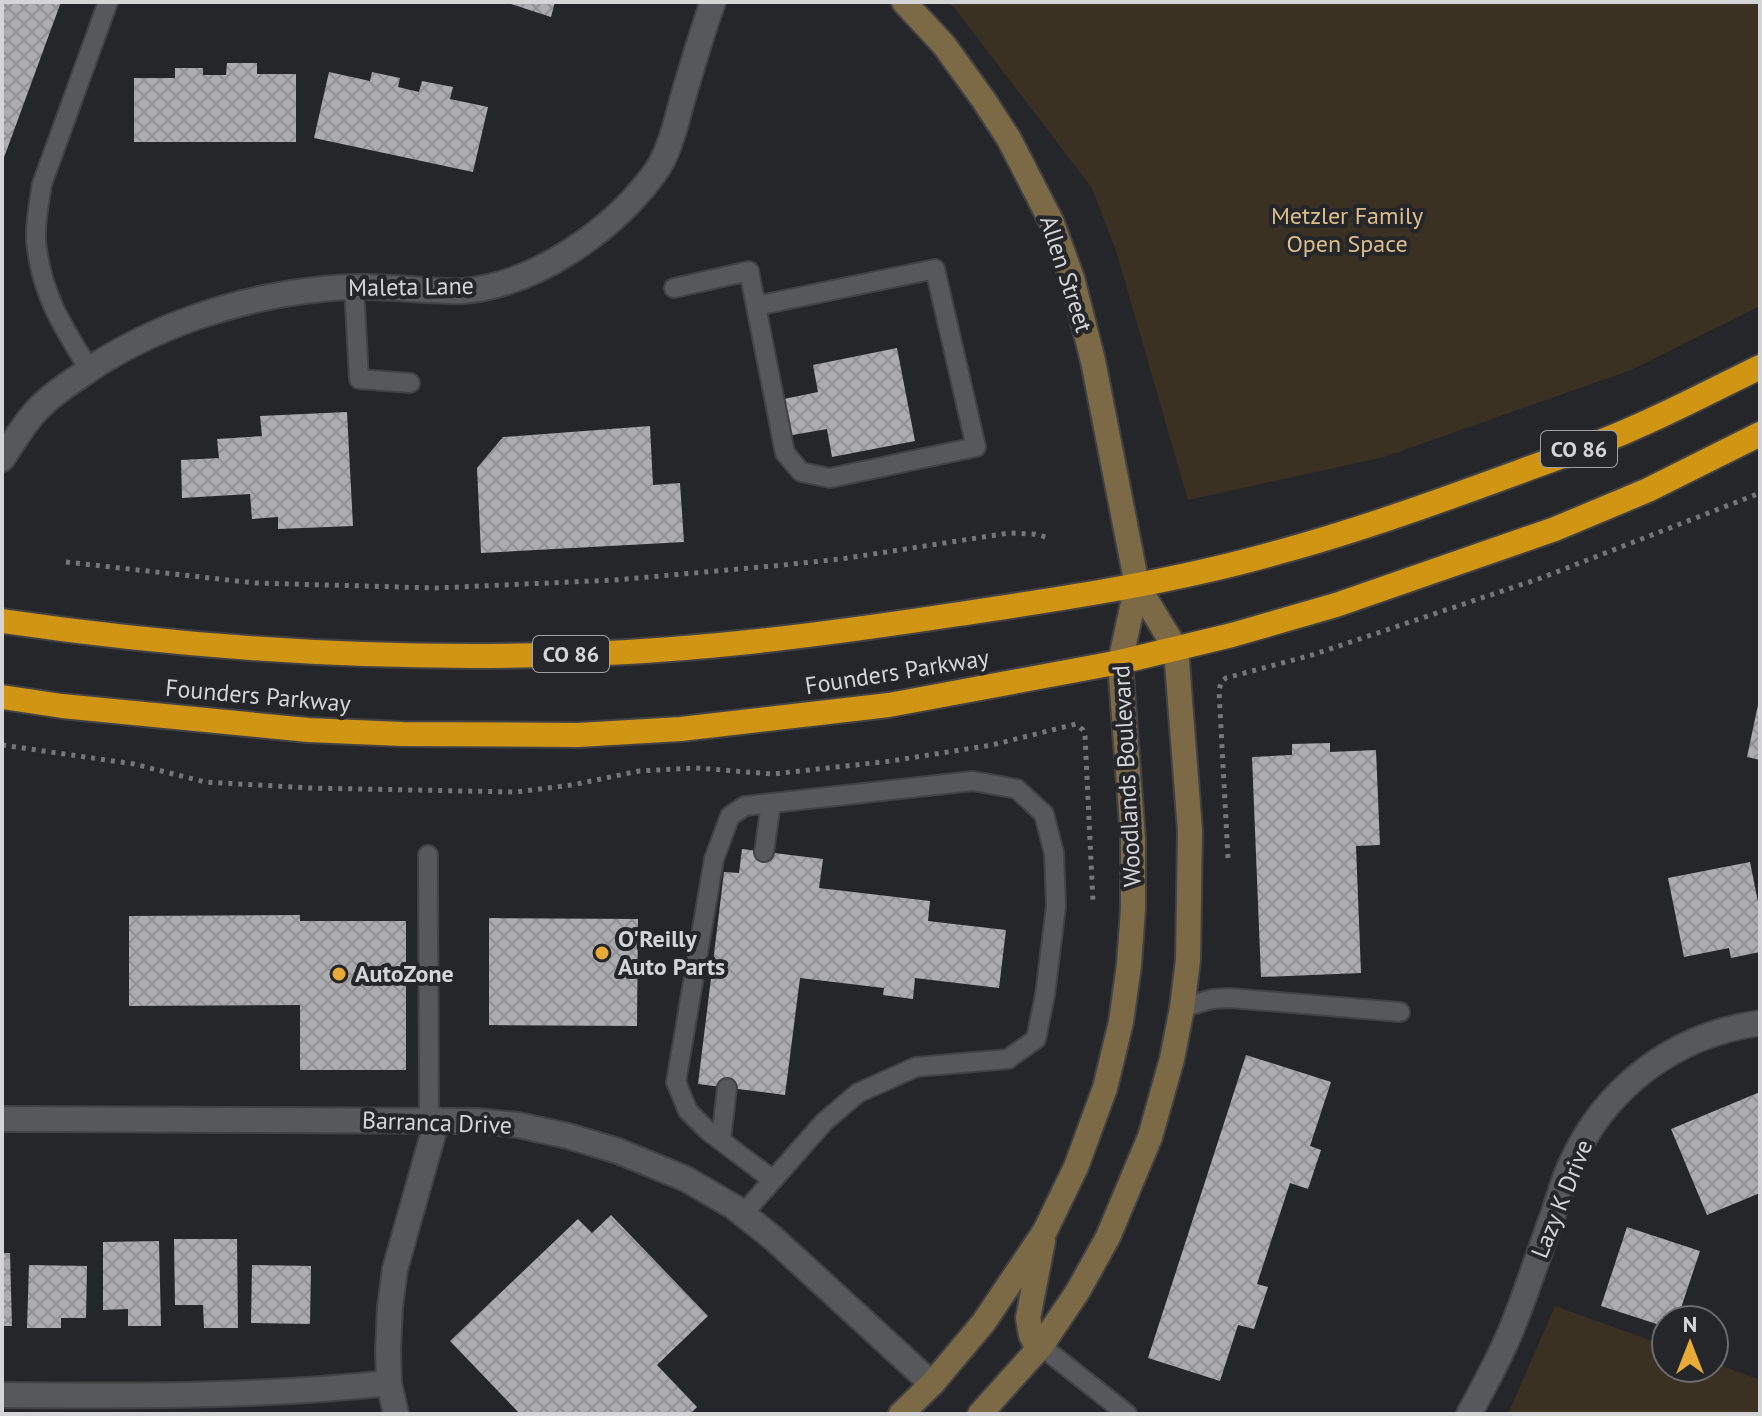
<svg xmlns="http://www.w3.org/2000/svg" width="1762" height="1416" font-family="'PT Sans',sans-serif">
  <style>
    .park { fill: #3a3123 }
    .building { fill: url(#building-cross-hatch) }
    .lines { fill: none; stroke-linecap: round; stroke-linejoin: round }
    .lane-casing { stroke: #424245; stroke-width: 22 }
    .street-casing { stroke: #424245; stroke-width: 28 }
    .secondary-casing { stroke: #424245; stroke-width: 28 }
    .highway-casing { stroke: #424245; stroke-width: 28 }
    .path { stroke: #767679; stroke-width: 5; stroke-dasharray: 4 6; stroke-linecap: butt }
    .lane { stroke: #57585b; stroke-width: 18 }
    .street { stroke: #57585b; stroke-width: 24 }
    .secondary { stroke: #7b6a45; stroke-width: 24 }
    .highway { stroke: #d09513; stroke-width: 24 }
    .poi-dot { fill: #e8ab37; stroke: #252629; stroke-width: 3 }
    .labels { text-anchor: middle; stroke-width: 8; stroke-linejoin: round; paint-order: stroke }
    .shield { fill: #252629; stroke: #a0a0a3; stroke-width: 2 }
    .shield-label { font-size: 22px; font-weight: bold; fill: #d5d5d7 }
    .park-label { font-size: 24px; fill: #dcbe8d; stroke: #252629 }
    .street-label { font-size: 24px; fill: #d5d5d7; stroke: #252629 }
    .poi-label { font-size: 24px; font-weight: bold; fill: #d5d5d7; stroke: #252629; text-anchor: start }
  </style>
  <defs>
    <pattern id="building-cross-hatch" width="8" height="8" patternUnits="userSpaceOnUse" patternTransform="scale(2)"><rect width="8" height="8" fill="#acacb0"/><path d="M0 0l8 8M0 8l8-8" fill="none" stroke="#919194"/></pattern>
  </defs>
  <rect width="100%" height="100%" fill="#252629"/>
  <path class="park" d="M948 2H1760V306L1631 370 1384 457 1188 500 1117 254 1092 188 956 10Z
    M1555 1306 1666 1346V1368H1714V1363L1760 1380V1414H1508Z"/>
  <path class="building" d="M2 2H61L2 163Z
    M505 2H555L551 17Z
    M227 63H257V74H296V142H134V78H175V68H203V75H226Z
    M329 72 370 81 372 72 400 78 398 87 419 92 422 81 453 87 450 99 488 107 473 172 314 138Z
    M897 348 915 441 832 457 827 429 781 437 774 401 818 392 813 365Z
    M347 412 353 526 278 529V517L252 519 250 494 182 498 181 460 219 458 217 439 262 436 260 416Z
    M650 426 653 485 680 483 684 542 481 553 477 468 503 437Z
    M1759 700H1760V760L1747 757Z
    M1330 743V752L1376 750 1380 845 1356 846 1361 973 1261 977 1252 757 1292 755V744Z
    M742 849 823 859 819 888 930 901 928 921 1006 930 999 988 915 978 913 999 883 995 884 988 800 978 785 1095 698 1084 724 872 739 873Z
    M1750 862 1760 912V952L1731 958 1729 948 1684 957 1668 878Z
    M300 915V921H406V1070H300V1005L129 1006V916Z
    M489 918 638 919 637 1026 489 1025Z
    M1246 1055 1331 1082 1310 1146 1321 1150 1308 1189 1290 1183 1257 1284 1268 1287 1254 1329 1238 1325 1220 1381 1148 1358Z
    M1760 1092V1193L1707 1215 1671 1129Z
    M611 1215 708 1316 657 1365 697 1407 690 1414H520L450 1341 578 1219 592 1233Z
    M1627 1227 1700 1251 1677 1320H1666V1327L1601 1306Z
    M174 1239H237L238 1328H204L203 1305H175Z
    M159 1241 161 1326H128V1309L103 1310V1242Z
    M2 1253H10L12 1326H2Z
    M29 1265 87 1266 86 1318H61V1328H27Z
    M252 1265 311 1266 310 1324 251 1323Z"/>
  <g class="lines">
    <defs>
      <path id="lane" d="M354 287 359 379 410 383
        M674 288 749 271 785 453 801 472 830 478 976 447 935 269 756 306
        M89 369C62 326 41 293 36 241 35 222 39 203 42 184L108 2
        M764 852 771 803
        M428 855 429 1120
        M1182 1008 1212 999 1230 998 1400 1012
        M721 1140 727 1088
        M743 1214 824 1122 858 1093 916 1067 1008 1059 1036 1039 1045 995 1056 906 1054 853 1044 814 1017 789 973 781 745 806 730 816 714 859 676 1082 688 1111 707 1130 773 1180
        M1041 1346 1127 1414"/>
      <path id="street" d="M2 459C13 443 23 425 37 410 49 397 65 386 80 376 149 327 239 297 323 289 357 285 392 288 426 290 438 290 451 292 463 291 535 285 612 231 654 174 671 151 676 121 684 94 693 63 702 32 713 2
        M2 1119 478 1121 518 1125 568 1136 618 1151 686 1179 734 1207 773 1238 932 1384
        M2 1395C130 1396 261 1397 389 1383
        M396 1414 389 1383 388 1350 390 1307 395 1269 437 1120
        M1469 1414C1487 1381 1506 1346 1519 1310 1531 1278 1542 1245 1554 1212 1559 1197 1563 1181 1570 1166 1605 1087 1674 1035 1760 1023"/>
      <path id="secondary" d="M904 2 944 45 983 99 1009 139 1052 223 1072 278 1093 361 1137 585 1176 649 1190 831 1188 960 1182 1008 1172 1059 1150 1137 1108 1237 1078 1291 1041 1346 980 1414
        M1041 1346 1034 1341 1031 1335 1028 1318 1043 1241
        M901 1414 932 1384 984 1322 1045 1231 1076 1167 1105 1088 1121 1022 1129 965 1133 909V839L1120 662 1137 585"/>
      <path id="highway" d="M2 621C193 649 387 661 580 654 707 650 834 633 959 614 1066 598 1174 582 1279 552 1360 530 1440 501 1519 472 1556 458 1593 446 1629 430 1674 411 1717 388 1760 367
        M2 697 62 706 308 730 402 734 578 735 681 729 889 705 1120 662 1232 635 1336 605 1555 529 1648 490 1760 434"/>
    </defs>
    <use href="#lane" class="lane-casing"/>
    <use href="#street" class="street-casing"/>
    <use href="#secondary" class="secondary-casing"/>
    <use href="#highway" class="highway-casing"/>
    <path class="path" d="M66 562 255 583 436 588 615 580 773 566 841 559 1009 533 1033 534 1051 538
      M2 745 134 764 205 782 310 788 516 792 572 785 639 771 696 768 773 774 891 761 992 745 1076 724 1083 730 1085 736 1093 902
      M1228 858 1219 691 1221 682 1226 678 1312 655 1541 578 1760 493"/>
    <use href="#lane" class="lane"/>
    <use href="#street" class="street"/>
    <use href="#secondary" class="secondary"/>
    <use href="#highway" class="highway"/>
  </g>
  <g class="poi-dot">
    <circle cx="602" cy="953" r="8"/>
    <circle cx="339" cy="974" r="8"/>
  </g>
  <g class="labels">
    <g class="shield">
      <rect x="1541" y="431" width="76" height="36" rx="6"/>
      <rect x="533" y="636" width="76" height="36" rx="6"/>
    </g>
    <g class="shield-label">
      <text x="1579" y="457">CO 86</text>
      <text x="571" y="662">CO 86</text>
    </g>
    <g class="park-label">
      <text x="1347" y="224">Metzler Family<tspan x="1347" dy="28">Open Space</tspan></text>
    </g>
    <g class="street-label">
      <text transform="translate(1066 274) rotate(72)" y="8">Allen Street</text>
      <text transform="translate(411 287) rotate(-1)" y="8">Maleta Lane</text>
      <text transform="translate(897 672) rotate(-9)" y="8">Founders Parkway</text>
      <text transform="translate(258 696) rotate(5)" y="8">Founders Parkway</text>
      <text transform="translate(1127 776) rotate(-93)" y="8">Woodlands Boulevard</text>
      <text transform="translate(437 1123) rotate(2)" y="8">Barranca Drive</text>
      <text transform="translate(1562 1199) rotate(-68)" y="8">Lazy K Drive</text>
    </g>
    <g class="poi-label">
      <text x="618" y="947">O'Reilly<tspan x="618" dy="28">Auto Parts</tspan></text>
      <text x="355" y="982">AutoZone</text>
    </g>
  </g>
  <rect width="1762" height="1416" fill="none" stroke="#d5d5d7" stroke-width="8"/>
  <g transform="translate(1690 1344)"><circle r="38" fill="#252629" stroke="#6b6c6f" stroke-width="2"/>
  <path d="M0-6L14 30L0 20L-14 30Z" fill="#e8ab37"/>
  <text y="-12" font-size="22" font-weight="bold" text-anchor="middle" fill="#d5d5d7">N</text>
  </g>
</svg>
